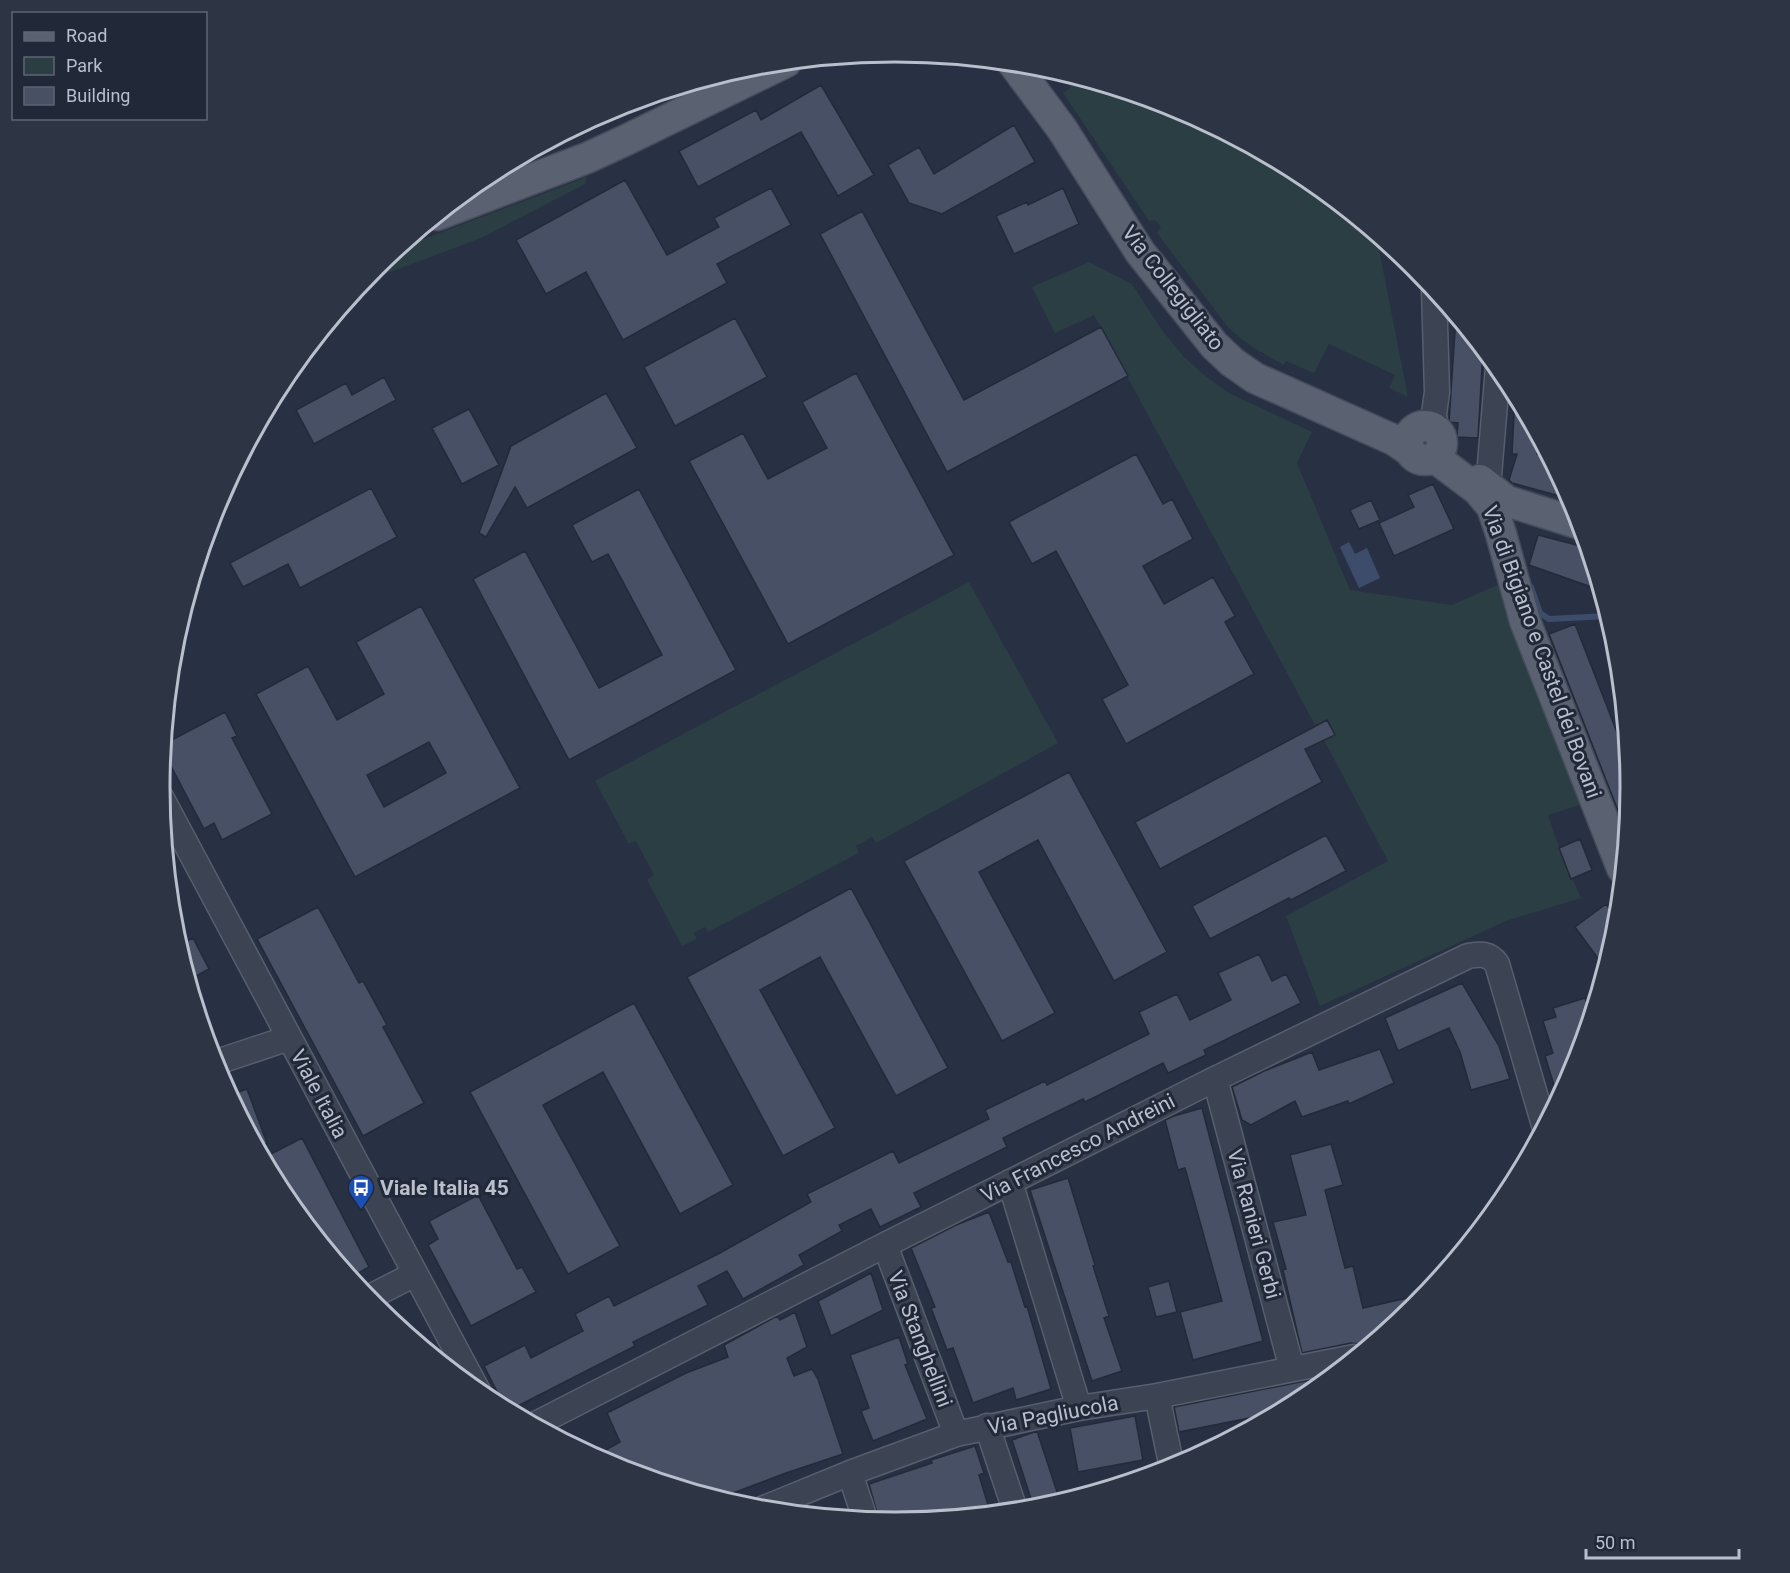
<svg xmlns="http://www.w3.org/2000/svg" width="1790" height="1573" font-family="Roboto,sans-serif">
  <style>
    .green { fill: #2a3e44 }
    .water { fill: #3e4c6b }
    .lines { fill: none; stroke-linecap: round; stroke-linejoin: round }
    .stream { stroke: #3e4c6b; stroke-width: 6 }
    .building { fill: #475064; stroke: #232a3a; stroke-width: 1.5; fill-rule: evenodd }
    .minor-casing { stroke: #575e6d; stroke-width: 27 }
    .major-casing { stroke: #464c5c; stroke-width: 33 }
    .minor { stroke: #3c4352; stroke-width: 24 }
    .major { stroke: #5a6272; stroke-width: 30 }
    .labels { text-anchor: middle; stroke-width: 6; stroke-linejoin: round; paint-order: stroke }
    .street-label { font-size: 21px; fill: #b9bfcc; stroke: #212838 }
    .poi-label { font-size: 21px; font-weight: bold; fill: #b9bfcc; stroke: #212838; text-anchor: start }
    .rim { fill: none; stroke: #b9bfcc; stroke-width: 3 }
  </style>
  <rect width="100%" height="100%" fill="#283043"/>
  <path class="green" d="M1059 71 1177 107 1304 175 1376 234 1408 397 1389 388 1395 375 1329 344 1314 373 1286 361 1284 365C1263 354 1244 343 1227 326L1157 233 1161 227 1155 220 1149 221 1063 93 1070 88Z
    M587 177 585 184 481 238 361 283 375 266 395 250Z
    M1089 262 1132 284 1162 330 1184 357 1203 374 1227 392 1312 432 1297 463 1350 590 1452 605 1502 583 1585 803 1548 815 1559 848 1581 898 1506 921 1320 1006 1286 916 1388 861 1324 740 1335 734 1328 720 1315 725 1094 315 1055 333 1032 287Z
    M969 582 1058 743 876 843 872 837 856 846 859 853 708 932 705 927 694 933 697 939 682 946 647 880 654 875 636 841 629 844 595 781Z"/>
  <path class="water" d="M1349 542 1355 554 1367 548 1380 578 1359 588 1340 547Z"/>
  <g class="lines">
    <path class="stream" d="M1531 587 1540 613 1549 619 1608 616"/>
  </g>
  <path class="building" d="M821 85 874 175 838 196 801 132 698 187 679 151 756 110 761 120Z
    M1014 125 1035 162 942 214 909 203 888 165 919 147 934 174Z
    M625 180 667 255 719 227 714 218 771 188 791 225 717 264 727 283 623 340 586 272 546 294 516 240Z
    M1063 188 1079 224 1014 254 996 216 1027 202 1028 205Z
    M862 211 964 400 1101 327 1128 376 947 472 820 234Z
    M1456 316 1483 349 1478 438 1457 437 1458 423 1449 422Z
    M735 318 767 377 675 426 644 367Z
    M856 373 954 555 788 644 689 461 743 433 768 479 827 448 802 402Z
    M384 377 396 400 314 444 296 410 346 383 352 395Z
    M606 393 637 448 527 508 515 487 486 537 479 533 511 446Z
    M1515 393 1540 440 1537 454 1549 458 1571 499 1512 483 1509 480 1517 454H1512Z
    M469 409 499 465 462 484 432 428Z
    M1136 454 1163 504 1172 499 1193 539 1143 566 1164 604 1213 577 1235 616 1225 622 1254 674 1126 744 1102 699 1128 685 1056 551 1032 564 1009 522Z
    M1433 484 1454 529 1394 556 1379 523 1414 507 1408 495Z
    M371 488 397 537 300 588 288 564 243 587 230 563Z
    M639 489 736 670 569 760 473 579 525 551 599 688 662 655 608 554 592 562 572 525Z
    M1371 500 1380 520 1359 529 1350 510Z
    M1538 535 1588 548 1600 590 1529 565Z
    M421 606 520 788 355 877 256 694 308 666 337 720 384 694 356 642ZM429 742 446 773 384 807 367 775Z
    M1575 624 1625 753 1621 755 1629 776 1624 778 1630 794 1626 831 1549 634Z
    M225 712 237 736 232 738 272 814 222 840 214 823 204 829 163 751 164 744Z
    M1327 720 1335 735 1305 749 1322 782 1160 869 1135 822Z
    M1069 772 1167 952 1114 981 1038 840 979 872 1055 1013 1002 1041 904 861Z
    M1326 835 1346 871 1291 900 1289 898 1210 939 1192 906Z
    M1580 839 1592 870 1571 879 1559 848Z
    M851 888 948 1068 896 1096 820 957 760 990 835 1128 783 1156 687 977Z
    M1606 904 1617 919 1616 930 1605 968 1575 927Z
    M318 907 359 983 363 981 387 1025 383 1027 424 1103 363 1136 257 939Z
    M193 938 209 969 189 980 178 945Z
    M1259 954 1272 981 1286 974 1301 1003 1204 1050 1206 1055 1168 1073 1163 1063 1085 1102 1083 1099 1003 1138 1007 1147 914 1193 921 1207 880 1227 871 1209 839 1225 842 1231 799 1255 804 1265 743 1299 727 1271 698 1286 708 1305 633 1342 635 1346 510 1410 506 1409 484 1366 525 1345 531 1358 583 1331 575 1314 609 1296 614 1306 718 1254 811 1202 807 1194 893 1151 899 1163 989 1119 985 1110 1045 1081 1047 1085 1149 1034 1139 1012 1177 994 1190 1020 1231 1000 1218 973Z
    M1462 983 1499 1046 1510 1079 1471 1090 1460 1052 1449 1028 1398 1051 1385 1018Z
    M1585 998 1591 1015 1574 1068 1558 1098 1545 1056 1553 1053 1543 1021 1556 1017 1553 1008Z
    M634 1003 733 1185 680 1214 603 1072 543 1105 620 1246 568 1274 470 1092Z
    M1380 1049 1394 1083 1349 1104 1348 1101 1302 1117 1295 1101 1251 1125 1242 1120 1232 1087 1264 1071 1312 1052 1319 1070Z
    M247 1089 267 1143 258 1147 230 1095Z
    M1202 1108 1263 1341 1193 1360 1180 1312 1222 1301 1185 1168 1178 1170 1165 1120 1174 1116Z
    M302 1138 369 1267 351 1277 297 1211 267 1156Z
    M1331 1144 1343 1185 1325 1190 1345 1268 1353 1266 1363 1308 1425 1294 1415 1307 1365 1348 1359 1344 1351 1343 1302 1353 1283 1270 1286 1269 1273 1222 1306 1215 1290 1155Z
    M1068 1178 1095 1265 1093 1266 1109 1316 1104 1318 1122 1371 1092 1381 1030 1190Z
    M478 1195 517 1269 522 1267 536 1292 471 1326 428 1245 438 1239 429 1221Z
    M989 1212 1008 1262H1011L1025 1307 1027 1306 1051 1389 1016 1400 1013 1388 973 1403 953 1348 947 1350 931 1308 935 1307 911 1248 956 1225Z
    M871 1273 883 1310 831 1336 818 1301Z
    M1169 1281 1177 1312 1156 1317 1148 1287Z
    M795 1312 807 1347 787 1358 794 1376 812 1369 818 1379 843 1454 786 1473 720 1498 613 1466 595 1456 620 1442 607 1413 686 1373 728 1357 724 1345 777 1316 780 1320Z
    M899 1337 908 1364 905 1365 927 1419 873 1441 861 1411 869 1408 850 1355Z
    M1330 1376 1303 1398 1275 1413 1179 1432 1174 1407Z
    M1135 1416 1143 1460 1078 1472 1070 1428Z
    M1037 1431 1060 1501 1034 1508 1012 1440Z
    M975 1446 984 1473 979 1475 988 1505 973 1510 974 1514 895 1522 879 1520 869 1484 932 1463 931 1460Z"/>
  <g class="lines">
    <defs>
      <path id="minor" d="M1434 290 1437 392 1434 414 1436 430
        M1487 500 1498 367
        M161 797 478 1391
        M214 1063 289 1038
        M1215 1079 1292 1369
        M1010 1182 1079 1408
        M885 1245 956 1434
        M368 1298 415 1274
        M1157 1396 1172 1468
        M536 1424 885 1245 1215 1079 1468 956C1481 954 1489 953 1497 964L1544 1125
        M987 1426 1015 1510
        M850 1473 865 1519
        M762 1509 850 1473 956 1434 1079 1408 1157 1396 1354 1357"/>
      <path id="major" d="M1013 63 1062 129 1140 252 1214 345 1232 362 1255 378 1394 440 1410 451
        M437 215 587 158 626 140 786 62
        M1408 443a17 17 0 1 1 34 0a17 17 0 1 1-34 0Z
        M1434 457 1478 490 1492 507 1501 534 1525 621 1622 868
        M1480 480 1507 501 1580 524"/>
    </defs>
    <use href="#minor" class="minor-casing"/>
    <use href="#major" class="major-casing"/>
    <use href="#minor" class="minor"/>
    <use href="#major" class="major"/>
  </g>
  <defs>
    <symbol id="bus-pin" viewBox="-11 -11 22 30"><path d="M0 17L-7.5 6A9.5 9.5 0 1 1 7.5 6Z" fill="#1a4fb4" stroke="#212838"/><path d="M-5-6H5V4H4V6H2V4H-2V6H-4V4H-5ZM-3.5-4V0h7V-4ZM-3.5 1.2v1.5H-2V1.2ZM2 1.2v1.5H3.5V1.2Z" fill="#fff"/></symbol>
  </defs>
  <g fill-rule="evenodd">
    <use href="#bus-pin" x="346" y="1173" width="30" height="40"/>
  </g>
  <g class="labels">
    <g class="street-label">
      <text transform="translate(1173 288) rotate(52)" y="7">Via Collegigliato</text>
      <text transform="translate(1542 652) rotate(70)" y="7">Via di Bigiano e Castel dei Bovani</text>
      <text transform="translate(319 1094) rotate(62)" y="7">Viale Italia</text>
      <text transform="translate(1078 1148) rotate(-27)" y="7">Via Francesco Andreini</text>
      <text transform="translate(1254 1224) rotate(75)" y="7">Via Ranieri Gerbi</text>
      <text transform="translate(920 1339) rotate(69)" y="7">Via Stanghellini</text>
      <text transform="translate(1053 1415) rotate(-11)" y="7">Via Pagliucola</text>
    </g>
    <g class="poi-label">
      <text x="380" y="1195">Viale Italia 45</text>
    </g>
  </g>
  <path d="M0 0H1790V1573H0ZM170 787a725 725 0 1 1 1450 0a725 725 0 1 1-1450 0Z" fill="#2d3444" fill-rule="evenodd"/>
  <path class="rim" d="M170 787a725 725 0 1 1 1450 0a725 725 0 1 1-1450 0Z"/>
  <rect x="12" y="12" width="195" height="108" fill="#212838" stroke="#5e6473" stroke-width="1.5"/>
  <rect x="24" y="32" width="30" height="9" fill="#5a6272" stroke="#5e6473" stroke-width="1.5"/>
  <text x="66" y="42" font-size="18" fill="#b9bfcc">Road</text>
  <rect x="24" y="57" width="30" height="18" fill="#2a3e44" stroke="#5e6473" stroke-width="1.5"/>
  <text x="66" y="72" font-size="18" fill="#b9bfcc">Park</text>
  <rect x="24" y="87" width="30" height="18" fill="#475064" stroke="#5e6473" stroke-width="1.5"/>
  <text x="66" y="102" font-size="18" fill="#b9bfcc">Building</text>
  <path d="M1586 1549v9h153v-9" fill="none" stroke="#b9bfcc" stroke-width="3"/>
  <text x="1595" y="1549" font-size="18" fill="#b9bfcc" stroke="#212838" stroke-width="4.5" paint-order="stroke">50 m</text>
</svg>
